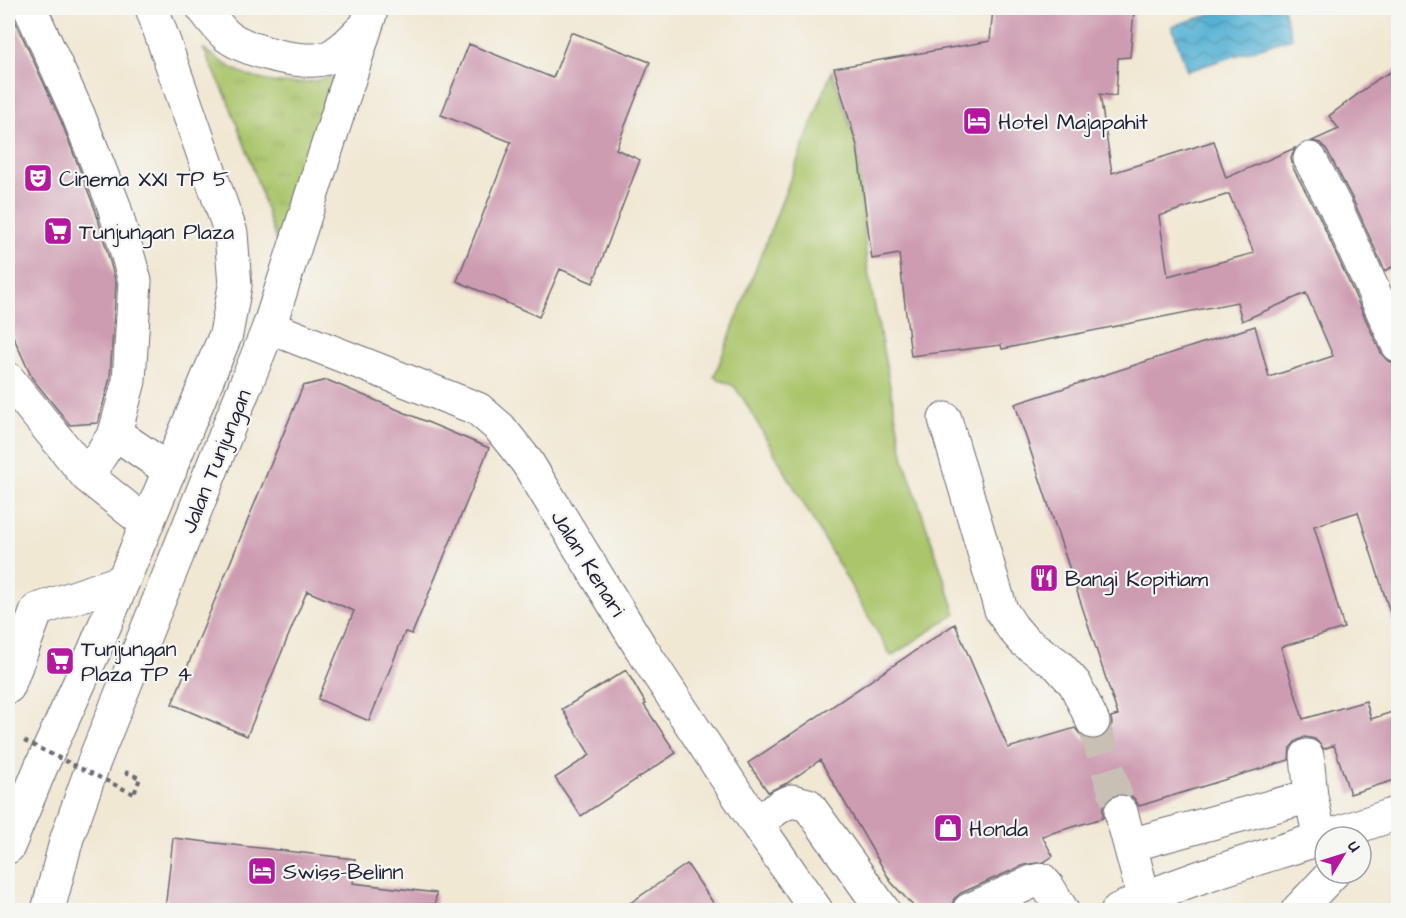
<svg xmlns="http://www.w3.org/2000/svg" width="1406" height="918" viewBox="0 0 1406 918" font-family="'Architects Daughter',sans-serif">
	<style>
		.grass { fill: #aac56b; stroke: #667453; stroke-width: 1.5 }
		.park { fill: url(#park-tufts); stroke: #667453; stroke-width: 1.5 }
		.water { fill: url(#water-waves); stroke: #3c6a88; stroke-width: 1.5 }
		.building { fill: #ce9cb1; fill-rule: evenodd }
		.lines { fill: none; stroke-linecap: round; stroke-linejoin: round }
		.minor-tunnel { stroke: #c8c0b5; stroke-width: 33; stroke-dasharray: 33 16; stroke-linecap: butt }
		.minor-casing { stroke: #6a6771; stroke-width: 35 }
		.major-casing { stroke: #6a6771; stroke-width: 35 }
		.path { stroke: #6a6771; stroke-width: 4; stroke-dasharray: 4.5 4.5; stroke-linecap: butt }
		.minor { stroke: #fff; stroke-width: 33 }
		.major { stroke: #fff; stroke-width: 33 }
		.path-bridge { stroke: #6a6771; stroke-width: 4; stroke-dasharray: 4.5 4.5; stroke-linecap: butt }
		.labels { text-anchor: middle; stroke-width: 4.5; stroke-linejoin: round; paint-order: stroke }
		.poi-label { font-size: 22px; fill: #22223b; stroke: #f6f6f2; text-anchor: start }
		.street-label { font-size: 22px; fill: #22223b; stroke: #f6f6f2 }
	</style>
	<defs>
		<pattern id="park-tufts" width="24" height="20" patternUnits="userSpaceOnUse" patternTransform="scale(1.5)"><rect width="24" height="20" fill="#aac56b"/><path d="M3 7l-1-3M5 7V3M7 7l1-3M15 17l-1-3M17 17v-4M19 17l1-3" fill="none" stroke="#92a95e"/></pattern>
		<pattern id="water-waves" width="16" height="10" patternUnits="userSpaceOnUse" patternTransform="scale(1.5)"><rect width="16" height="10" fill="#56b2d4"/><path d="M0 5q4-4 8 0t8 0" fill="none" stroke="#4790ad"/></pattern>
	</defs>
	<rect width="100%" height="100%" fill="#f6f6f2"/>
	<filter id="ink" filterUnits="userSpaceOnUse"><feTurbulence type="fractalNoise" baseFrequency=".0167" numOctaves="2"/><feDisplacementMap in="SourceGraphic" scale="12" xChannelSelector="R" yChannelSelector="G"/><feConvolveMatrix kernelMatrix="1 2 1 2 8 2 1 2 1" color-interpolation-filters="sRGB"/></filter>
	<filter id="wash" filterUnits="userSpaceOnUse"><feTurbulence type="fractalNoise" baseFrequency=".008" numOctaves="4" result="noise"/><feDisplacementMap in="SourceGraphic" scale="24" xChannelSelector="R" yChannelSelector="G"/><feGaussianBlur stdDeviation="1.35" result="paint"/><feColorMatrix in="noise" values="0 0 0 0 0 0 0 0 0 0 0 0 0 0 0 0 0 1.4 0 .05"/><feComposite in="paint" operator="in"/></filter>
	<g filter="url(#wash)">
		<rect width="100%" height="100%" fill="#f1e8d4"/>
		<path class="grass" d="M 832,71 L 857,146 L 867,266 L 904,460 L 956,614 L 891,656 L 744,400 L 734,386 L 714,377 Z"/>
		<path class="park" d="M 203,48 C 244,82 287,93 338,74 L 281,256 L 250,159 L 227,98 Z"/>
		<path class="water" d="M 1232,8 L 1283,8 L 1292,38 L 1187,71 L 1172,26 Z"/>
		<g id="blocks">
			<path class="building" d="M 8,8 L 11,8 L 13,16 L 61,121 L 96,212 L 116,283 L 110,378 L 98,423 L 70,425 L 32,378 L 8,325 Z
				M 993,8 L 1121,8 L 1121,11 L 1134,11 L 1130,57 L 1118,58 L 1116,96 L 1100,94 L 1112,173 L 1214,141 L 1226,178 L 1295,148 L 1291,158 L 1293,168 L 1319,216 L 1381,353 L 1387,360 L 1397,364 L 1398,367 L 1398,621 L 1393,622 L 1358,512 L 1314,526 L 1344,628 L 1281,647 L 1303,719 L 1366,701 L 1371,719 L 1398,710 L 1398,779 L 1350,794 L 1334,745 L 1324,749 L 1315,739 L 1305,737 L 1296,741 L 1290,748 L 1289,760 L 1139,806 L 1134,798 L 1126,794 L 1116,794 L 1108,798 L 1103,807 L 1103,818 L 1042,836 L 1053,856 L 1044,862 L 1024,865 L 961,893 L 954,899 L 951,910 L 934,910 L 916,909 L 891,882 L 820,760 L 787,783 L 768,792 L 748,763 L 955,624 L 1008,748 L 1075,728 L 1083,738 L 1092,741 L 1102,739 L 1109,732 L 1112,724 L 1111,717 L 1118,715 L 1015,404 L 1255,326 L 1269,377 L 1333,356 L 1306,293 L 1242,321 L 1237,302 L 1002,349 L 1001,345 L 911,356 L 899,254 L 872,259 L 857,146 L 834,68 L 990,41 ZM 1229,194 L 1254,253 L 1168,276 L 1159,216 Z
				M 571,32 L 650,62 L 616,149 L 640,160 L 593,283 L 560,269 L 539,317 L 457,281 L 511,142 L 441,115 L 469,44 L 553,78 Z
				M 1398,68 L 1398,264 L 1385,271 L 1353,200 L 1327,150 L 1320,143 L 1312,141 L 1339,129 L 1329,116 L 1378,79 Z
				M 327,380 L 489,448 L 412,634 L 405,632 L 369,721 L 318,699 L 354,611 L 307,591 L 247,736 L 172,704 L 303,386 Z
				M 626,670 L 646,704 L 644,705 L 676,753 L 581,816 L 555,778 L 590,755 L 562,709 Z
				M 173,838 L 355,859 L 353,883 L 436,893 L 435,910 L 165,910 Z
				M 687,864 L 718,910 L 620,910 Z"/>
		</g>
	</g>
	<g filter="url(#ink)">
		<use href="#blocks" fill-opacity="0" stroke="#6a6771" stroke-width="1.5"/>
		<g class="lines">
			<path class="minor-tunnel" d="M 1093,722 L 1121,812"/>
			<g class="minor-casing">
				<path id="minor" d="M 30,8 L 78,114 L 114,206 L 135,281 L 129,381 L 115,433 L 87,476
					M 1310,159 L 1336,208 L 1398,345
					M 269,327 L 478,409 L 500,428 L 527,462 L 641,648 L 756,823 L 816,910
					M 8,379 L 87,476 L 147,524
					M 945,419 L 1001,610 L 1012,627 L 1024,641 L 1058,665 L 1075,684 L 1093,722
					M 115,433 L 170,471
					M 8,687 L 37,610 L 123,581
					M 1307,756 L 1311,796
					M 1121,812 L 1144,898
					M 756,823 L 782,805 L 792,801 L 808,805 L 883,910
					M 1326,837 L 1398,813
					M 1130,845 L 1311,796 L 1320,839
					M 969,910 L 1032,882 L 1042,880 L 1048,887 L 1062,910
					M 1118,910 C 1184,879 1255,860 1325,837
					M 1298,910 L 1333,873"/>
			</g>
			<g class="major-casing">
				<path id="major" d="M 203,8 C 210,17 218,28 227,36 C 247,51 306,67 329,57 C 343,51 354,37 365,27
					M 8,847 L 41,767 L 94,651 L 226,334 L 235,286 L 231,233 L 152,8
					M 48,910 L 67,838 L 95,759 L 269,327 L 372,8"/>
			</g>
			<path class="path" d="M 125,772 L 140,778 L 134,794"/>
			<use href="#minor" class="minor"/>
			<use href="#major" class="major"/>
			<path class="path-bridge" d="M 24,741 L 134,794"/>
		</g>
	</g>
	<defs>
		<g id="hotel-square" transform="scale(1.5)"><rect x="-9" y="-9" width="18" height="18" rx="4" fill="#b5179e" stroke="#f6f6f2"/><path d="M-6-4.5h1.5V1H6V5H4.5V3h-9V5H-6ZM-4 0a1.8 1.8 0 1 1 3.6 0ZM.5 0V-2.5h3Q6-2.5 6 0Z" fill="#fff"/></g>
		<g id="theatre-square" transform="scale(1.5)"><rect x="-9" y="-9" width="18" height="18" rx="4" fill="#b5179e" stroke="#f6f6f2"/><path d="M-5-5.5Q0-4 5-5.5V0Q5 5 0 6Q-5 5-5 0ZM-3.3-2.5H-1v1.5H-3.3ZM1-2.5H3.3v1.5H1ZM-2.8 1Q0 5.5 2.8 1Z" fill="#fff"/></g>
		<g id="supermarket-square" transform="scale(1.5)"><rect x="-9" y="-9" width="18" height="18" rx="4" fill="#b5179e" stroke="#f6f6f2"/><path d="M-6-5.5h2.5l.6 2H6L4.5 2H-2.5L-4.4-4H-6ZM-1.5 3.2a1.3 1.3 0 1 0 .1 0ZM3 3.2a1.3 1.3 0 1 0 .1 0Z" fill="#fff"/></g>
		<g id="restaurant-square" transform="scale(1.5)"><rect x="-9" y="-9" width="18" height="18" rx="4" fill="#b5179e" stroke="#f6f6f2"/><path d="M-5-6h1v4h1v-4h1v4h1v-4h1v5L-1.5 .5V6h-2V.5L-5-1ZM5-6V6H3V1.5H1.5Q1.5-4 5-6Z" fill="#fff"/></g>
		<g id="shop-square" transform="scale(1.5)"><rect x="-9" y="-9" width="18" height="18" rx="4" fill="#b5179e" stroke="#f6f6f2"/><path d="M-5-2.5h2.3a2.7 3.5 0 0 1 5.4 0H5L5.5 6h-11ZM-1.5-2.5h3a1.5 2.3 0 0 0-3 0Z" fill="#fff"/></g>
	</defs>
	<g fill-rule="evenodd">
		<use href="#hotel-square" x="977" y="121"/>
		<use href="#theatre-square" x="38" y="178"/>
		<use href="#supermarket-square" x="58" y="231"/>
		<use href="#restaurant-square" x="1044" y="578"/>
		<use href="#supermarket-square" x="60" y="661"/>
		<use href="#shop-square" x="948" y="828"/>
		<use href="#hotel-square" x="262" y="871"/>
	</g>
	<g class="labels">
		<g class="poi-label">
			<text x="998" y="129">Hotel Majapahit</text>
			<text x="59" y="186">Cinema XXI TP 5</text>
			<text x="79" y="239">Tunjungan Plaza</text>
			<text x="1065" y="586">Bangi Kopitiam</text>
			<text x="81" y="656">Tunjungan<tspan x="81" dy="25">Plaza TP 4</tspan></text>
			<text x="969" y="836">Honda</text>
			<text x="283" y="879">Swiss-Belinn</text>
		</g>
		<g class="street-label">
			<text transform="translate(215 461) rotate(-68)" y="8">Jalan Tunjungan</text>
			<text transform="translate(589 563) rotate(58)" y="8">Jalan Kenari</text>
		</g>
	</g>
	<rect width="1406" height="918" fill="none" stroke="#f6f6f2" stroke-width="30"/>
	<g transform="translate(1343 855) rotate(52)"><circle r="28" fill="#f6f6f2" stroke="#a1a1a9" stroke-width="1.5"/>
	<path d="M0-4.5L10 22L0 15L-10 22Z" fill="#b5179e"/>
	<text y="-9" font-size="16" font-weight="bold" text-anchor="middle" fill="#22223b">U</text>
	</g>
</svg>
